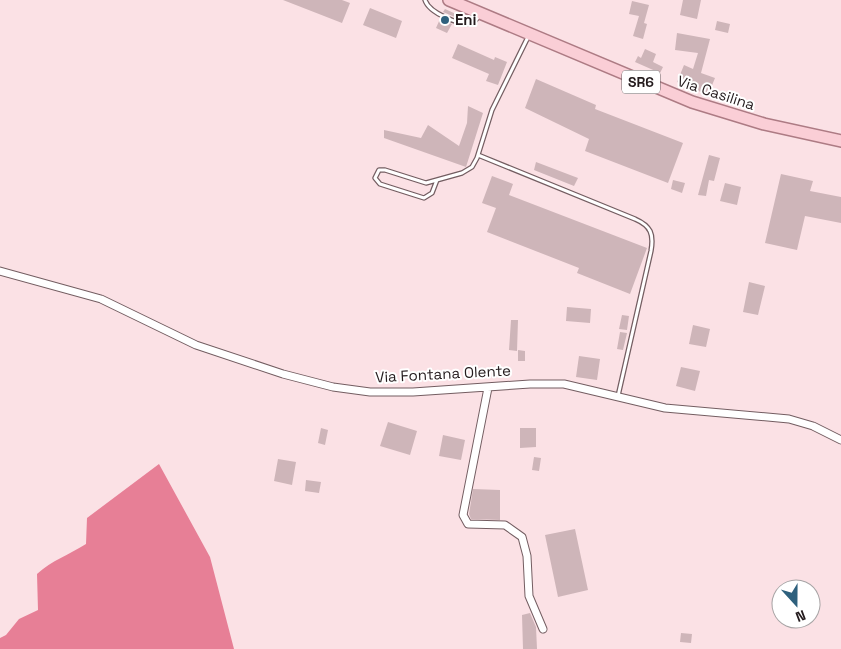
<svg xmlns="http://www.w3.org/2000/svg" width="841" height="649" viewBox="0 0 841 649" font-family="'Space Grotesk',sans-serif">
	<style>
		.forest { fill: #e77f96 }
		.building { fill: #ceb5b9 }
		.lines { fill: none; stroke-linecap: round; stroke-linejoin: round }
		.service-casing { stroke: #735d61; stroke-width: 5.5 }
		.minor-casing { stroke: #735d61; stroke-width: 9 }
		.primary-casing { stroke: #ad7b84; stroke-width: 14 }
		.service { stroke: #fff; stroke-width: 3 }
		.minor { stroke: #fff; stroke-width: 7 }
		.primary { stroke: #faced6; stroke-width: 11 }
		.poi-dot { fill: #2e607d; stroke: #fff; stroke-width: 2 }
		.labels { text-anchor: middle; stroke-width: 4; stroke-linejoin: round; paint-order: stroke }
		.shield { fill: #fff; stroke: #665f61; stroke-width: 1 }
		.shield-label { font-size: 14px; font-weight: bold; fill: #241b1d }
		.poi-label { font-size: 15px; font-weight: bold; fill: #241b1d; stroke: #fff; text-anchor: start }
		.street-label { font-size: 15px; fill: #241b1d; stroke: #fff }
	</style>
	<rect width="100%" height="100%" fill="#fbe1e5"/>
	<path class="forest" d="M 159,464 L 210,557 L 234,649 L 0,649 L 0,638 L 6,635 L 19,619 L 38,610 L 37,574 C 52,560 69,555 86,544 L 87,518 Z"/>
	<path class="building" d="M 283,0 L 342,0 L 350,3 L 342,23 Z
		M 683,0 L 701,0 L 697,19 L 680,15 Z
		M 632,1 L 649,5 L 644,23 L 647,24 L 643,39 L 633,36 L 639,16 L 629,14 Z
		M 370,8 L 402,21 L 396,38 L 363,25 Z
		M 445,9 L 456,14 L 455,17 L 443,12 Z
		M 440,19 L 452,24 L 447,33 L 436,28 Z
		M 717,21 L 730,24 L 728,33 L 715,30 Z
		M 677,33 L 710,39 L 701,73 L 715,78 L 708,95 L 677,82 L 684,65 L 693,69 L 698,53 L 675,50 Z
		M 458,44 L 494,60 L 495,57 L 507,62 L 498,85 L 486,81 L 489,74 L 452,58 Z
		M 645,49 L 656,54 L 653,62 L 663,67 L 660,73 L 635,62 L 638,56 L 641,58 Z
		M 536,79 L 596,105 L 595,109 L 683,143 L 668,183 L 585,151 L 589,139 L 525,108 Z
		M 468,106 L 483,113 L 466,167 L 384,138 L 384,130 L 421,138 L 428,125 L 459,146 L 467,123 Z
		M 709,155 L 720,158 L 714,181 L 709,180 L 706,196 L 698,195 Z
		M 536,162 L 578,178 L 574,186 L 534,170 Z
		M 781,174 L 813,181 L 810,191 L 841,197 L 841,223 L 805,216 L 797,250 L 765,243 Z
		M 492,176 L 513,184 L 509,195 L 647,248 L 630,294 L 577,273 L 579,268 L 487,232 L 496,208 L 482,203 Z
		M 673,180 L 685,183 L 682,193 L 671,189 Z
		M 725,183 L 741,187 L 737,205 L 720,201 Z
		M 749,282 L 765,286 L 758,315 L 743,312 Z
		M 567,307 L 591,309 L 590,323 L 566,321 Z
		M 622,315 L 629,316 L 627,330 L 619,329 Z
		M 511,320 L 518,320 L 517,351 L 509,350 Z
		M 693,325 L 710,329 L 706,347 L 689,344 Z
		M 620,332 L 627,333 L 623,350 L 617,349 Z
		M 518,350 L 525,351 L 525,361 L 518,361 Z
		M 579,356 L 600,359 L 597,380 L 576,377 Z
		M 681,367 L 700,371 L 695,391 L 676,386 Z
		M 388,422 L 417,431 L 410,455 L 380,446 Z
		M 321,428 L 328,430 L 325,445 L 318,443 Z
		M 520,428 L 536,428 L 536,447 L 520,448 Z
		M 443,435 L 465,440 L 461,460 L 439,456 Z
		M 534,457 L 541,458 L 539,471 L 532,470 Z
		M 278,459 L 296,462 L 292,485 L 274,481 Z
		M 306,480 L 321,482 L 319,493 L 305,491 Z
		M 473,489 L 500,490 L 500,520 L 471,519 L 469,514 Z
		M 575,529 L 588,590 L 558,597 L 545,535 Z
		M 530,613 L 536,627 L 537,649 L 523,649 L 522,615 Z
		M 681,633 L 692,634 L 691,643 L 680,642 Z"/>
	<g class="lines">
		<g class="service-casing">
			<path id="service" d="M 425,0 C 429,13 460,26 473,23 L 480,15
				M 478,155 L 635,219 C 651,226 654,234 651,251 L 618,396
				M 437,180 L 432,193 L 424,198 L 380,184 L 375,178 L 379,170 L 385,170 L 426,183 L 462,173 L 472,167 L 477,158 L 492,110 L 529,35"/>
		</g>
		<g class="minor-casing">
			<path id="minor" d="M 0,271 L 101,299 L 196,345 L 283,374 L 333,387 L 370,392 L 413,392 L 530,384 L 564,384 L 665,408 L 789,419 L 813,426 L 841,440
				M 488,388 L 463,515 L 468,524 L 505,525 L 522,537 L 527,556 L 529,596 L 543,629"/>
		</g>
		<g class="primary-casing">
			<path id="primary" d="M 449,0 L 692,102 L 764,124 L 841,141"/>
		</g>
		<use href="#service" class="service"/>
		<use href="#minor" class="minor"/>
		<use href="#primary" class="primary"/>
	</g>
	<circle class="poi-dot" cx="445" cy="20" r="5"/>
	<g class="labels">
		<rect class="shield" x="622" y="70.5" width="38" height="23" rx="4"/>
		<g class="shield-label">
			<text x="641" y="87">SR6</text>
		</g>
		<g class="poi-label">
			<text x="455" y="25">Eni</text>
		</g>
		<g class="street-label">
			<text transform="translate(716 93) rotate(18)" y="5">Via Casilina</text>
			<text transform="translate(443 374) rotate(-3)" y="5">Via Fontana Olente</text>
		</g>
	</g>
	<g transform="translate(796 604) rotate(159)"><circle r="24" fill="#ffffff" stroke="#a7a4a5"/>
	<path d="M0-4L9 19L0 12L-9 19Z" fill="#2e607d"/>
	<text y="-8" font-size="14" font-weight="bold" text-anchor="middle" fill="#241b1d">N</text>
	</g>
</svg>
